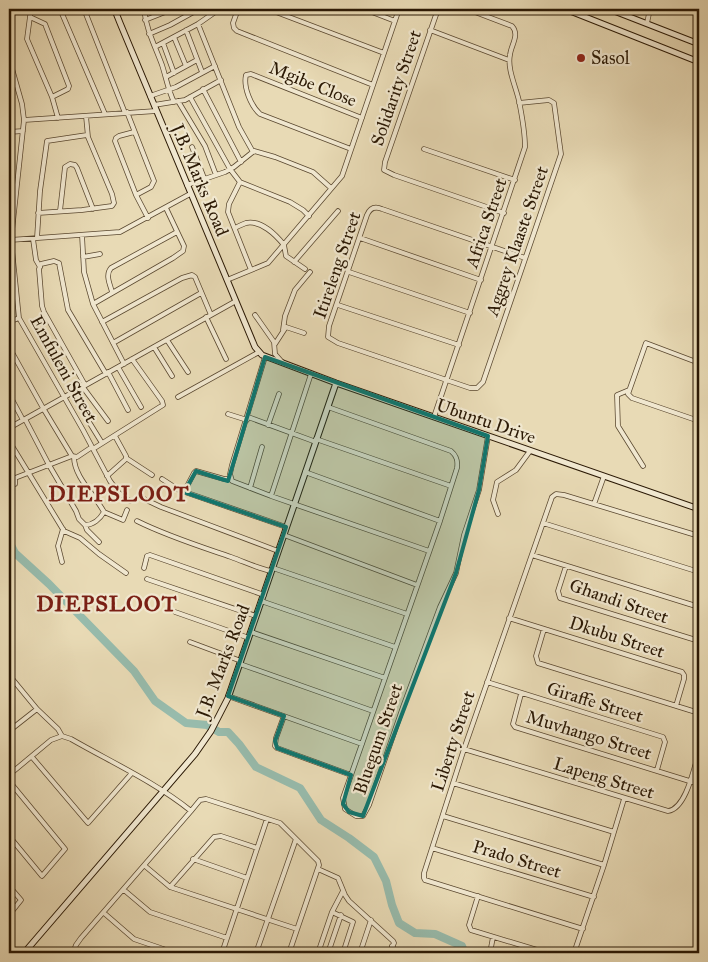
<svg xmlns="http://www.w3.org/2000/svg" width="708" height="962" viewBox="0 0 708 962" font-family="'IM FELL Great Primer',serif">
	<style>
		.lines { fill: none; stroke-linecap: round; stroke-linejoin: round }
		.river { stroke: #97bbac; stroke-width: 8 }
		.street-casing { stroke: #5a4830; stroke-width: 5.5 }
		.secondary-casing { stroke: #2a1804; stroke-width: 7 }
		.street { stroke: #f0e7cf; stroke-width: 4 }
		.secondary { stroke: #f0e7cf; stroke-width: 5 }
		.marked { fill: #0f766e; fill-opacity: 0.2; stroke: #0f766e; stroke-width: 4; stroke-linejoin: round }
		.poi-dot { fill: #8f2418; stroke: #f0e7cf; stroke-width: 2 }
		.labels { text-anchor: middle; stroke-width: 4.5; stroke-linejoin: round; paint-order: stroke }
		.poi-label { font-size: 18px; fill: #2a1804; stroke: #f0e7cf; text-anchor: start }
		.street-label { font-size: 18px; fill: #2a1804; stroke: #f0e7cf }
		.district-label { font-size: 22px; font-weight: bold; letter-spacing: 1px; fill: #7a1f14; stroke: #f0e7cf }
	</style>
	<rect width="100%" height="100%" fill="#e8dab5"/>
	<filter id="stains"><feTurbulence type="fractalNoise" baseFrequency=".004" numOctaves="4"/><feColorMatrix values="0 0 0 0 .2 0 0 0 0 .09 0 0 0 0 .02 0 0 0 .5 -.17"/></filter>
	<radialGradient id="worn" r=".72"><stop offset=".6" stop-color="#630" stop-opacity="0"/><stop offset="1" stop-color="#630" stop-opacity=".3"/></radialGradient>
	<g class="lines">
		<path class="river" d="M 9,541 L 15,553 L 49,584 L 134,671 L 155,701 L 186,723 L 207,725 L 219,732 L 228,732 L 239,744 L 256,767 L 300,788 L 321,820 L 349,838 L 374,857 L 386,881 L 392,905 L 399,923 L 415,933 L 435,934 L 462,946 L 464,951 L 460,953"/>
		<g class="street-casing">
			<path id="street" d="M 31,9 L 27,39 L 52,97 L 58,118
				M 60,9 L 105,114
				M 84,9 L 125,113
				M 144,9 C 146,29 155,46 162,65 C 166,77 168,90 174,102
				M 238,9 L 233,23 L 234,28 L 237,31 L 373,85
				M 268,9 L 384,53
				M 364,9 L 395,21
				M 438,9 L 385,162 L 384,170 L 394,175 L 504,213
				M 30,17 L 45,24 L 69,86 L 68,89 L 52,97
				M 145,20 L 173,9
				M 647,23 L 650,9
				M 198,24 L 239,127 L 253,152
				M 186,30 L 202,72
				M 430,30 L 509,60
				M 149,34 L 170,25 L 199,9
				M 174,37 L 186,66
				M 163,43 L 174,73
				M 155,47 L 198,24 L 218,10 L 216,9
				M 9,58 L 22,104 L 24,120 L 11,240 L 19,318 L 83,430 L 110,481 L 119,493 L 130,501
				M 166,77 L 197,60
				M 9,86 L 16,83
				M 203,89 L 241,162
				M 150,96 L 176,87 L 215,66
				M 190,97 L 230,169 L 240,182 L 290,202 L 303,210 L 309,216
				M 178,101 L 205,146 L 216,175
				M 519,103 L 549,100 L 554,103 L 561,154 L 483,382 L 477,388 L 470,388 L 338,343 L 328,337 L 329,326 L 367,215 C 370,208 375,206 382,209 L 525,258
				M 154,105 L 185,100 L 221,80
				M 127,112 L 154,181 L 151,187 L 136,195
				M 24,120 L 156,111
				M 9,132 L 23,131
				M 134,132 L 119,136 L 116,138 L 115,141 L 136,195 L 148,218
				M 192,147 L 204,178
				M 351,149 L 260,114 C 251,106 243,87 246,75 L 251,74 L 362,118
				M 424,149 L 515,180
				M 240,182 L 229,204 L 228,212 L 251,270
				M 187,185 L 225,172 L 234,167 L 254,151 L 275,157 L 313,172 L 331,188
				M 60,211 L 65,167 L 70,164 L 75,165 L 77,168 L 93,209
				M 38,213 L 82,210 L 112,206 L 114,203 L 112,194 L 88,137 L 86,116
				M 235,228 C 239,226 243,224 246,223 C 261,220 276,235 284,245
				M 82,235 L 84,272 L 93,304 L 124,364
				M 37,238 L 40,191 L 47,141 L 87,135
				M 360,238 L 481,280
				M 33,239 L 36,260 L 40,267
				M 10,240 L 120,232 L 190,194
				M 284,245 L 286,256 L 305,269
				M 83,257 L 100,254
				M 294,262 L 338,211
				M 349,272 L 470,313
				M 227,280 L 268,263 L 342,176 L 399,9
				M 112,292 C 110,284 105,275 111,268 L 177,232
				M 93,304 L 173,258 L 183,251 L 184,246 L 166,208
				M 338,305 L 459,345
				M 255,315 L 274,342 L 275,354 L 283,363
				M 206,317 L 226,359
				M 9,322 L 19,318
				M 102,322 L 182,278 L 192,275 L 195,277 L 211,315
				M 283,330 L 285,316 L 295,290 L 310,272
				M 167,340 L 188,372
				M 113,343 L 201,293
				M 275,344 L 286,327 L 304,333
				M 9,347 L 43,408 L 72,456 L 77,457 L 92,447
				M 154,347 L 172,376
				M 265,357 L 232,465 L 230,474 L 232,481 L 271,496 L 429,551
				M 699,363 L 646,343 L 628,394 L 632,398 L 699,421
				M 118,367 L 141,407
				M 108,372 L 128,410
				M 85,385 L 44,312 L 42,306 L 39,269 L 41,264 L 54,261 L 59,263 L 68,310 L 106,374
				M 82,386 L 108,421
				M 629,390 L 617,395 L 618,426 L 643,466
				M 9,394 L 23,420
				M 178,397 L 259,352
				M 328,407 L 451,451 C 457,456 458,461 457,468 L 440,521 L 343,798 L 345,809 L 356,816 L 363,816 L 369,805 L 403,707 L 440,607 L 456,573 L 464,535 L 479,490 L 488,436
				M 228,414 L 247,420
				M 248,417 L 316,442
				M 434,417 L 525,147 C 525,132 522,116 519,101 C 516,87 507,69 510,55 C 511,45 520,35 512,26 L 467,9
				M 25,419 L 49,465 L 76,511 L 79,519 L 85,525 C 93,525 100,519 104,512 C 95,495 74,477 74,457
				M 89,422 L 102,443
				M 268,425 L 279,394
				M 9,428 L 236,301
				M 316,439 L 451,486
				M 9,441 L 64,531 L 80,538 L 99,554 L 126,573
				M 93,449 L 163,405 L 162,401 L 132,359
				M 9,457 L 15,452
				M 126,458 L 152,475
				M 305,472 L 440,521
				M 107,476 L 126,459 L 126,456 L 115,436
				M 162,479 L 179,490 L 286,527
				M 15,484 L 15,478 L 72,456
				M 250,488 L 262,447
				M 184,492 L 194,473 L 196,471 L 224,479 L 230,479
				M 271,496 L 311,374
				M 142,498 L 161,507 L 278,551
				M 594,504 L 604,476
				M 696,508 L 699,498
				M 104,512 L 123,520 L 127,510
				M 498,514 L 493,500 L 497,482 L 516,470 L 530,451
				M 137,521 C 167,536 199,546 231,557 C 245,562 257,568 271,571
				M 543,523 L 699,572
				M 85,525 L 87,530 L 99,542
				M 284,535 L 417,585
				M 532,555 L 699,607
				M 62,562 L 58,546 L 63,529
				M 566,566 L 558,591 L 560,598 L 699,641
				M 144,568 L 147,556 L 150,555 L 264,595
				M 273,568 L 407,614
				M 147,579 L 256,616
				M 261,601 L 395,647
				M 175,612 L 249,638
				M 509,618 L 682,672 L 684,675 L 684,679 L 676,706
				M 544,629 L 536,656 L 538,663 L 699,713
				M 251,632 L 385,678
				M 190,642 L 241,661
				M 240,664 L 373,711
				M 9,675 L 37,709 L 58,729 L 62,736
				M 487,682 L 663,737 L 665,742 L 657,770
				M 521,694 L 513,724 L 515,727 L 699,784
				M 228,696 L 362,744
				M 284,716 L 276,738 L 275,746 L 277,748 L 351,775
				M 9,731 L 37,709
				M 464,749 L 668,811 C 686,809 694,768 699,752
				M 32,757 L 88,823 L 131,774
				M 9,775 L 51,740 L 62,736 L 71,739 C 111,762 155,782 191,811
				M 9,781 L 65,849 L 42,876 L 9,836
				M 453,783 L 614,832
				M 443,816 L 604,865
				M 432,848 L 594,897
				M 193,859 L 247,878
				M 145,866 L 170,887 L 297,929
				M 318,869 L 338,878 L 345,895 L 349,901 L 393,941 L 394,943 L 389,953
				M 9,886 L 21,900 L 9,915
				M 170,887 L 214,837 L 221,836 L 257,848
				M 124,890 L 150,912 L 227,938
				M 478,896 L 469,925 L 471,930 L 547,953
				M 332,912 L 353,922 L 343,953
				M 104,913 L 134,939 L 175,953
				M 583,929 L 425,880 L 424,878 L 424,873 L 464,749 L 552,497 L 556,494 L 564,495 L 699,536
				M 392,946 L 397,953
				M 73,953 L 76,945 L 81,938 L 191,811 L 200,800 L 206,799 L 280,823 L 318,861 L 319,865 L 289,953
				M 222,953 L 267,819
				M 256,953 L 296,839
				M 318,953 L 332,912 L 343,891
				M 328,953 L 341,915
				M 360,953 L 371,920
				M 490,953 L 493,937
				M 574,953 L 604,865 L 624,799"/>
		</g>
		<g class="secondary-casing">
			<path id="secondary" d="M 117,9 L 116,13 L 120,23 L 255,347 L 262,355 L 336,383 L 699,509
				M 565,9 L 699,62
				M 609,9 L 699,44
				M 24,953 L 195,754 L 211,731 L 228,698 L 336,383"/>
		</g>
		<use href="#street" class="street"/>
		<use href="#secondary" class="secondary"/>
	</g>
	<path class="marked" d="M 265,357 L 488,436 L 479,490 L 456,573 L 363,816 L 349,812 L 343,804 L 351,775 L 277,748 L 275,741 L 284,716 L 228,696 L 286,527 L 184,492 L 196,471 L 228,481 Z"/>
	<circle class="poi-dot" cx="581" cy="58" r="5"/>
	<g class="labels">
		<g class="poi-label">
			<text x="591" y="64">Sasol</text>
		</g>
		<g class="street-label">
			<text transform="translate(313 84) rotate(22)" y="6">Mgibe Close</text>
			<text transform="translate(396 88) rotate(-71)" y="6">Solidarity Street</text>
			<text transform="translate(200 180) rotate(67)" y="6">J.B. Marks Road</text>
			<text transform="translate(486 223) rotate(-71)" y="6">Africa Street</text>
			<text transform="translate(517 241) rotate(-71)" y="6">Aggrey Klaaste Street</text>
			<text transform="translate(337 265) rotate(-71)" y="6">Itireleng Street</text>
			<text transform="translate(64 369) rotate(61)" y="6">Emfuleni Street</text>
			<text transform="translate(486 421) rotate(19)" y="6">Ubuntu Drive</text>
			<text transform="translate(619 601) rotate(19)" y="6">Ghandi Street</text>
			<text transform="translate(617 637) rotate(18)" y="6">Dkubu Street</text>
			<text transform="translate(223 661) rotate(-69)" y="6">J.B. Marks Road</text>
			<text transform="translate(595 702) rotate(17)" y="6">Giraffe Street</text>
			<text transform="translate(589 735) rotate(17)" y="6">Muvhango Street</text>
			<text transform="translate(378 739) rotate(-71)" y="6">Bluegum Street</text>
			<text transform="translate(453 741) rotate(-72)" y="6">Liberty Street</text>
			<text transform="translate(604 778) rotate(17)" y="6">Lapeng Street</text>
			<text transform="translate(517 859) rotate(17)" y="6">Prado Street</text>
		</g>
		<g class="district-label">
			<text x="119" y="501">DIEPSLOOT</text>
			<text x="107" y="611">DIEPSLOOT</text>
		</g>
	</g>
	<rect width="708" height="962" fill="none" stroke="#e8dab5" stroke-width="30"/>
	<rect x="10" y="10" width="688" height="942" fill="none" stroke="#2a1804" stroke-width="2.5"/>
	<rect x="15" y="15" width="678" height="932" fill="none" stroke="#2a1804"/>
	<rect width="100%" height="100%" filter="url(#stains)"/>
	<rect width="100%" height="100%" fill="url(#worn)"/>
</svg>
